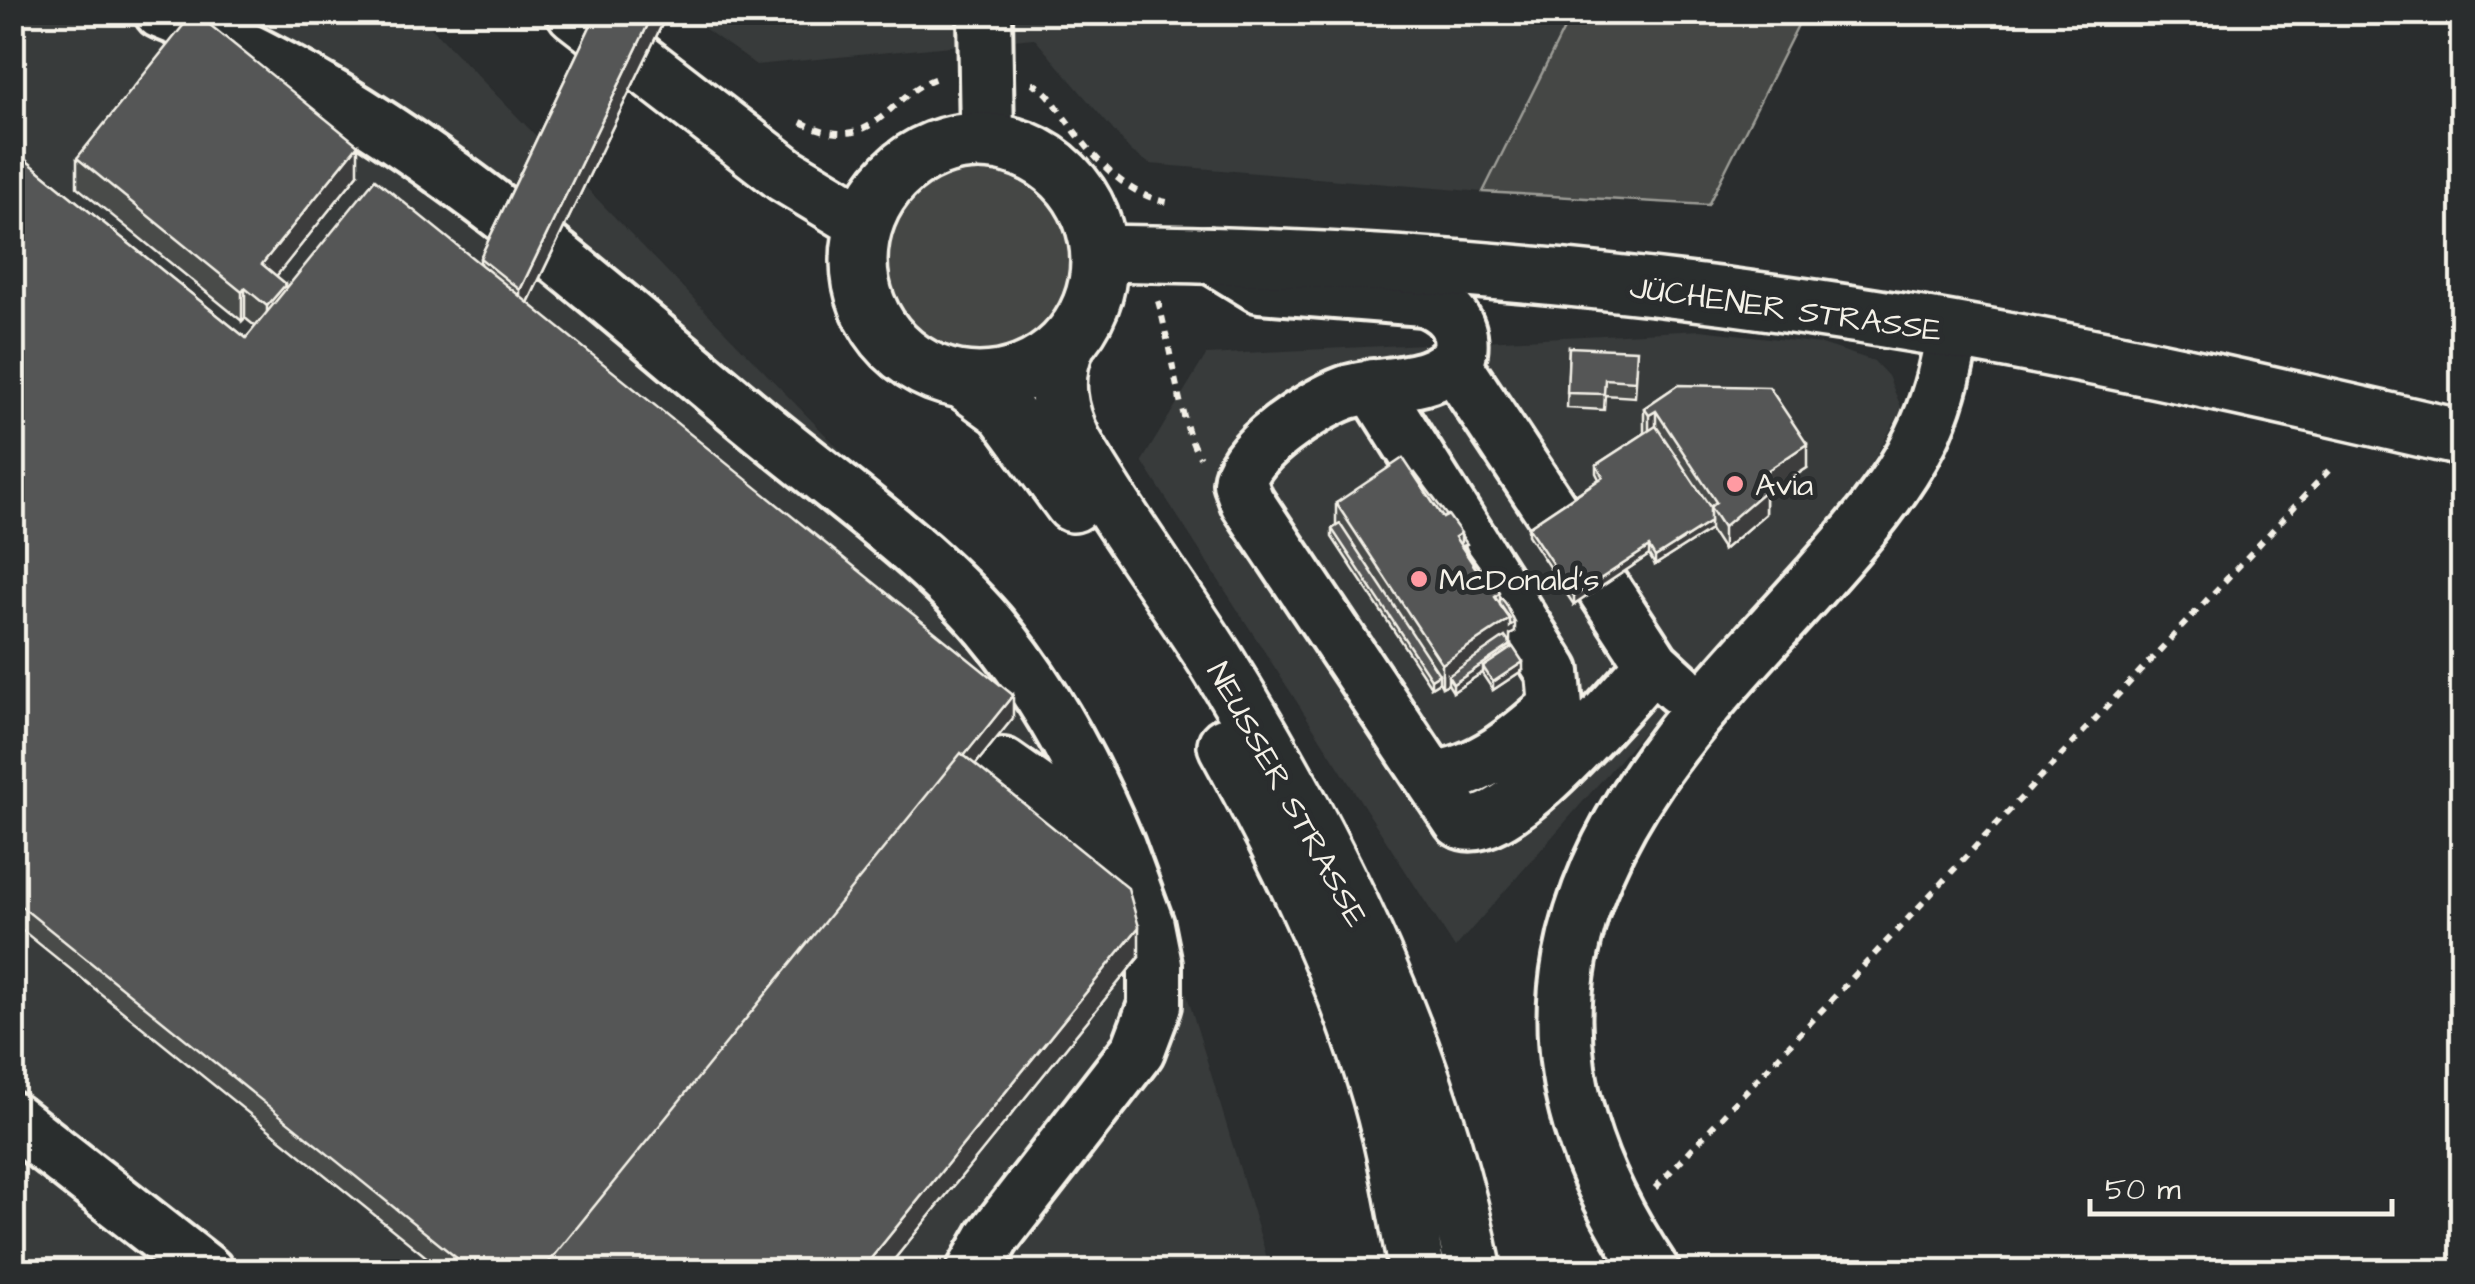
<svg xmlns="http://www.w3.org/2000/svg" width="2475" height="1284" viewBox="0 0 2475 1284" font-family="'Architects Daughter',sans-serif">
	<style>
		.built { fill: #373a3a }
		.green { fill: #444645; stroke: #9c9c96; stroke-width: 2.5 }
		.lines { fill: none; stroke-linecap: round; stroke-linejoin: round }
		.minor-casing { stroke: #f4f1e8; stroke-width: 60 }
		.major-casing { stroke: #f4f1e8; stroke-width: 62 }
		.path { stroke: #f4f1e8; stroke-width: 6; stroke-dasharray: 8 8; stroke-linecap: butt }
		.minor { stroke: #2a2d2e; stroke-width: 52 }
		.major { stroke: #2a2d2e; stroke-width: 55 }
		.wall { fill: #494b4a; stroke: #f4f1e8; stroke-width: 2.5 }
		.shaded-wall { fill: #3c3d3c; stroke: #f4f1e8; stroke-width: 2.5 }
		.building { fill: #555756; stroke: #f4f1e8; stroke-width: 2.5 }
		.poi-dot { fill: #ff9aa2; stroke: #2a2d2e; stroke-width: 4 }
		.labels { text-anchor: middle; stroke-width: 10; stroke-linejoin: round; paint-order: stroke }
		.street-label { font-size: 32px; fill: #f4f1e8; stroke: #2a2d2e }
		.poi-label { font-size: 32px; fill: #f4f1e8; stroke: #2a2d2e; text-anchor: start }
	</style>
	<rect width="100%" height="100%" fill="#2a2d2e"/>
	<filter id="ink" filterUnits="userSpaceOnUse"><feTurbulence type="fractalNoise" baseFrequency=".01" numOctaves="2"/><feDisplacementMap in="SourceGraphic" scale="20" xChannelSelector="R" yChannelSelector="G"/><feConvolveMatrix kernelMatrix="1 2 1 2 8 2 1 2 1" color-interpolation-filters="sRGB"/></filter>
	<g filter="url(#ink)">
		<path class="built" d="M 12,13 L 417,13 L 999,614 L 1163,916 L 1271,1271 L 13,1271 Z
			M 683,13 L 1572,13 L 1483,192 L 1150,164 L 1131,151 L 1034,38 L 756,65 Z
			M 1701,330 L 1822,344 L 1874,361 L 1888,376 L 1902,409 L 1859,486 L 1455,948 L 1142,461 L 1206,355 Z"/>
		<path class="green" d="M 1572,13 L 1804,13 L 1708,205 L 1483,192 Z
			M878 257a99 99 0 1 1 198 0a99 99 0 1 1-198 0Z"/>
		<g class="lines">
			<g class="minor-casing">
				<path id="minor" d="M 161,12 C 386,98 572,270 755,422 C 833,487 922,548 989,625 C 1044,690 1085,767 1118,846
					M 985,12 L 987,140
					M 1208,254 L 1260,286 L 1423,299 C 1448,307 1464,325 1460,352 C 1438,390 1382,380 1345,393 C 1315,404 1242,450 1240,483 L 1247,502 L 1460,821 C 1501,846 1624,694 1653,664
					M 1453,362 L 1555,516
					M 1373,386 L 1553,672 L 1556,707 C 1520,739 1481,773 1432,778
					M 1602,586 L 1653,664 L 1679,688
					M 12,1119 L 207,1272
					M 973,1272 L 993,1237 L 1138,1050 L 1155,1005 L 1155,965 L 1147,925 L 1118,846 L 1003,765
					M 1653,1272 C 1590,1178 1549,1073 1570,959 C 1599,802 1716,693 1818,578 C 1855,536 1896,490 1921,439 C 1938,405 1947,368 1953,331"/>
			</g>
			<g class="major-casing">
				<path id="major" d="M 575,12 L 786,175 L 864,222
					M859 261a120 120 0 1 1 240 0a120 120 0 1 1-240 0Z
					M 1099,253 C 1385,256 1670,281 1951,330 C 2122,360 2293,399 2462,438
					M 1067,344 C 1052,378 1058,411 1074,443 C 1117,518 1169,587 1215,659 C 1333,849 1431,1051 1474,1272
					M 964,381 L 1004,410 L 1073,504
					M 1226,745 C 1284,851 1340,963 1375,1078 C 1395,1141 1405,1207 1417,1272"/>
			</g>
			<path class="path" d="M 1032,83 C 1048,90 1055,104 1064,117 C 1093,156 1123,197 1174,203
				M 801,122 C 878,159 885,93 940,77
				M 1158,301 C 1169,337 1182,435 1200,457
				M 1655,1188 L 2329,470"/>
			<use href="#minor" class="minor"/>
			<use href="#major" class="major"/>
		</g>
		<path class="wall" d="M 597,12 L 668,12 L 528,303 L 1013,718 L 975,765 L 1139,957 L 884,1272 L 445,1272 L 12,922 L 12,149 L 246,338 L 256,327 L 245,318 L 242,321 L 77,187 L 77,158 L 358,174 L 276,276 L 286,290 L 480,263 L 480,258 Z
			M 1569,347 L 1637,366 L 1635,397 L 1605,395 L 1604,410 L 1567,408 Z
			M 1678,385 L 1807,468 L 1765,495 L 1765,514 L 1723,550 L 1710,530 L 1655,565 L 1649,555 L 1574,605 L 1528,535 L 1528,527 L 1599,479 L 1596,473 L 1596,465 L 1645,433 L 1644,431 L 1644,408 Z
			M 1414,474 L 1461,535 L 1467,550 L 1500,596 L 1515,632 L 1510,635 L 1509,642 L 1511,649 L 1523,670 L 1493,690 L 1483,675 L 1483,672 L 1453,692 L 1448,684 L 1442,687 L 1439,682 L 1431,687 L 1332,537 L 1332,529 L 1336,526 L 1336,503 Z"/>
		<path class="shaded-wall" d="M 654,12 L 668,12 L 520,319 L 520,290 Z
			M 358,145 L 358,174 L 262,294 L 262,264 Z
			M 286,284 L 286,313 L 267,336 L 267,306 Z
			M 245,288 L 245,318 L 242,321 L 242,292 Z
			M 1656,411 L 1656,434 L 1649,438 L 1649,415 Z
			M 1807,444 L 1807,468 L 1765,495 L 1765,514 L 1723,550 L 1723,527 L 1756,478 Z
			M 1710,522 L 1710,530 L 1655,565 L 1655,557 Z
			M 1649,547 L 1649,555 L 1574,605 L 1574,596 Z
			M 1510,619 L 1515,623 L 1515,632 L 1510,635 L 1510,642 L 1451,681 L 1448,676 L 1448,684 L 1442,687 L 1442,664 Z
			M 1511,645 L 1511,653 L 1483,667 L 1483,672 L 1453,692 L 1453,684 Z
			M 1523,662 L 1523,670 L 1493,690 L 1493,682 Z
			M 1439,674 L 1439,682 L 1431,687 L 1431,679 Z
			M 1013,695 L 1013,718 L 565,1272 L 546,1272 Z
			M 1139,927 L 1139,957 L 884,1272 L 860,1272 Z"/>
		<path class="building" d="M 194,12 L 358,145 L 262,264 L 286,284 L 267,306 L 245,288 L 242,292 L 77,158 Z
			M 597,12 L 654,12 L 520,290 L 480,258 Z
			M 12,149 L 246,338 L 375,179 L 1013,695 L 964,756 L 961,753 L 541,1272 L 474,1272 L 12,899 Z
			M 1569,347 L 1637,350 L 1635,381 L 1605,379 L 1604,394 L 1567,393 Z
			M 1678,385 L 1769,387 L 1807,444 L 1756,478 L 1765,491 L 1723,527 L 1710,507 L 1716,502 L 1656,411 L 1649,415 L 1644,408 Z
			M 1656,426 L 1710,507 L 1710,522 L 1655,557 L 1649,547 L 1574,596 L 1528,527 L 1603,477 L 1596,465 Z
			M 1403,458 L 1443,518 L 1448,515 L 1461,533 L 1455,537 L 1483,579 L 1489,575 L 1500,593 L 1495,597 L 1510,619 L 1442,664 L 1336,503 Z
			M 1415,473 L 1447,516 L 1443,518 L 1414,474 Z
			M 1340,524 L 1439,674 L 1431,679 L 1332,529 Z
			M 1461,535 L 1467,544 L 1463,546 L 1486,577 L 1483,579 L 1461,545 Z
			M 1500,596 L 1506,604 L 1515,623 L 1510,627 L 1510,619 L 1500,605 Z
			M 1505,637 L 1511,645 L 1453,684 L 1448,676 Z
			M 1513,647 L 1523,662 L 1493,682 L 1483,667 Z
			M 961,753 L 1128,888 L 1139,927 L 860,1272 L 541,1272 Z"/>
	</g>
	<g class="poi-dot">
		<circle cx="1735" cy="484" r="10"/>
		<circle cx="1419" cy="579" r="10"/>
	</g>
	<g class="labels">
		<g class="street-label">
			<text transform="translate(1786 308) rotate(8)" y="11">JÜCHENER STRASSE</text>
			<text transform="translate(1288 794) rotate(61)" y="11">NEUSSER STRASSE</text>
		</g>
		<g class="poi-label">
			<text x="1755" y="495">Avia</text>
			<text x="1439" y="590">McDonald's</text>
		</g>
	</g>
	<rect width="2475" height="1284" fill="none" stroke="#2a2d2e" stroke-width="50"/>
	<rect x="25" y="25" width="2425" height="1234" fill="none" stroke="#f4f1e8" stroke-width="4" filter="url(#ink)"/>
	<path d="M2090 1199v15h302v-15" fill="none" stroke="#f4f1e8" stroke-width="5"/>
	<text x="2105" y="1199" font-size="30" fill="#f4f1e8" stroke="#2a2d2e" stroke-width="8" paint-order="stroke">50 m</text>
</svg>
